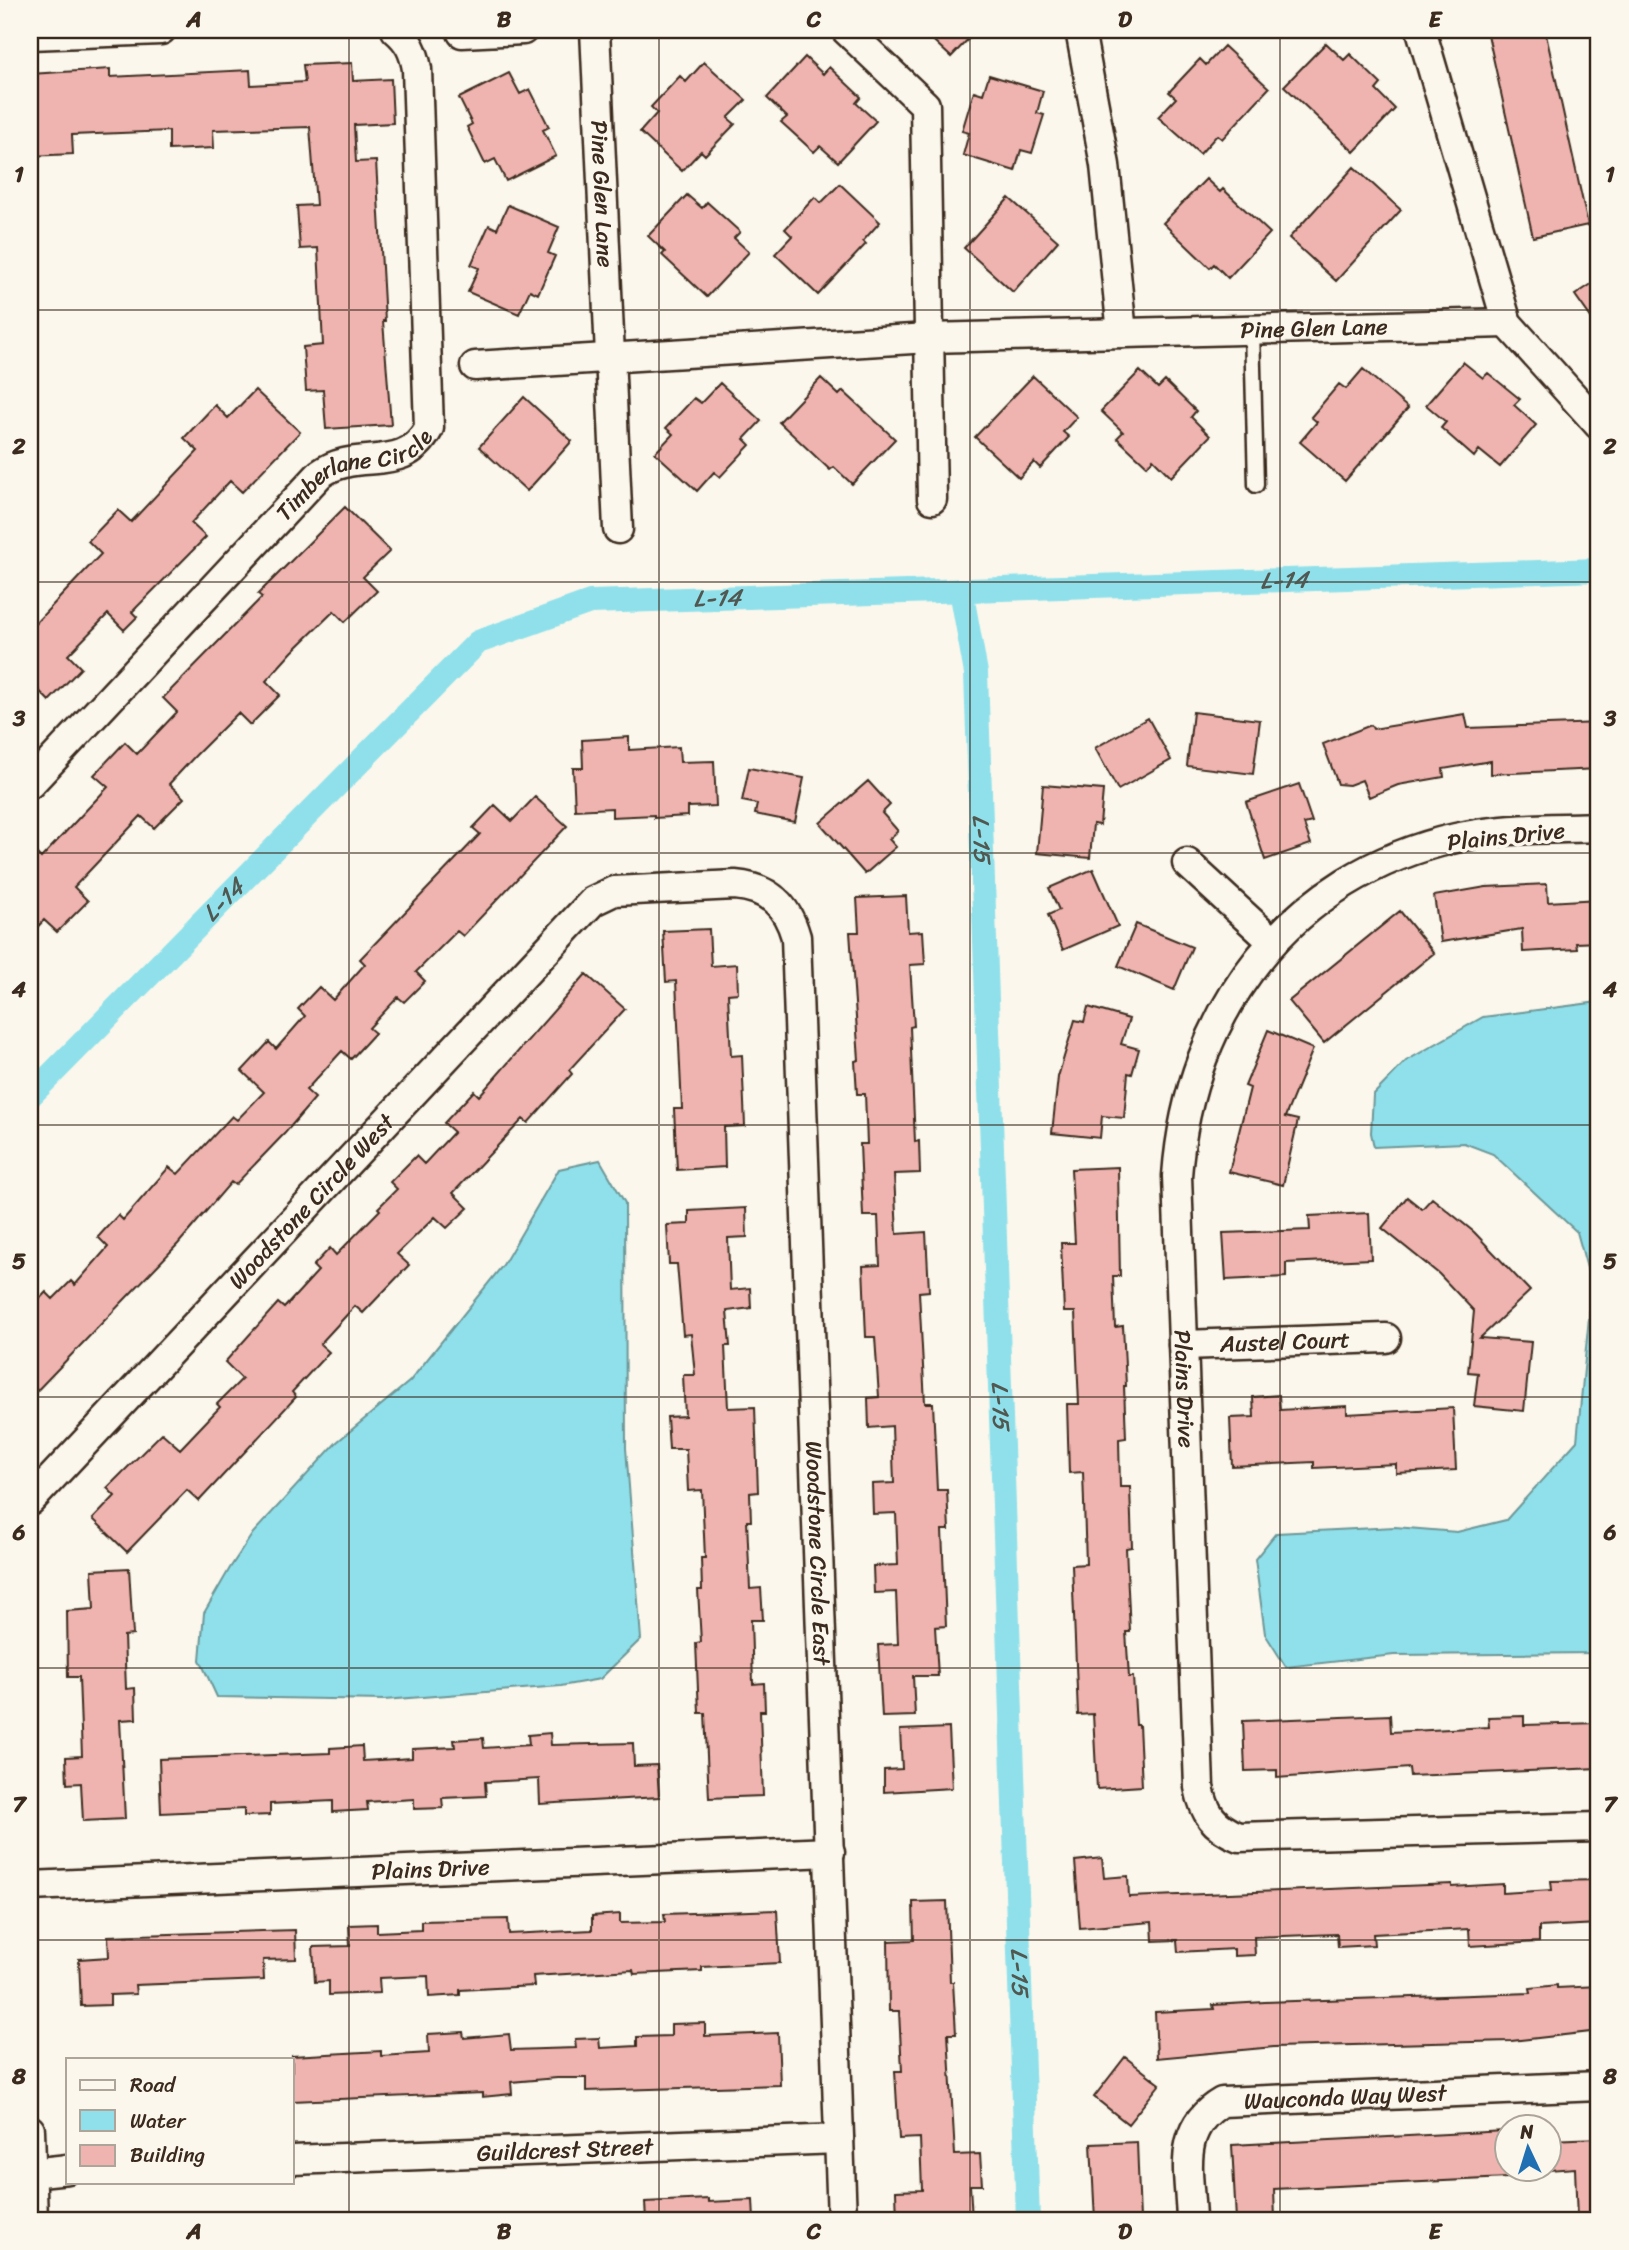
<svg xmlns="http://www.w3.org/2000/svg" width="1629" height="2250" viewBox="0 0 1629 2250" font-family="Sriracha,sans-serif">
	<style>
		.water { fill: #8fe0ea; stroke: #6d9798; stroke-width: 2 }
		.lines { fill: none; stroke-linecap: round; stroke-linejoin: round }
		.canal { stroke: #8fe0ea; stroke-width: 24 }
		.building { fill: #f0b4b0; stroke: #3b2a1e; stroke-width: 2 }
		.service-casing { stroke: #3b2a1e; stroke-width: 19 }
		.minor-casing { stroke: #3b2a1e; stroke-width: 33 }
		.service { stroke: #fbf7ec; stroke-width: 14 }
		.minor { stroke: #fbf7ec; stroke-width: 28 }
		.grid { fill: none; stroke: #3b2a1e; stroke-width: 2; stroke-opacity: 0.55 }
		.labels { text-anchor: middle; stroke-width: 7; stroke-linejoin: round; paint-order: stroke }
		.street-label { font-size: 23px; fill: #3b2a1e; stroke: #fbf7ec }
		.water-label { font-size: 24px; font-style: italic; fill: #505851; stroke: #fbf7ec }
		.neatline { fill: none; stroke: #3b2a1e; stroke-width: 2.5 }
		.grid-label { font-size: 23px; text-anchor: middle; font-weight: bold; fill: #3b2a1e }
	</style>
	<rect width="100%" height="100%" fill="#fbf7ec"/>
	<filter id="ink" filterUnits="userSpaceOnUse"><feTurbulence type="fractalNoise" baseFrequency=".0143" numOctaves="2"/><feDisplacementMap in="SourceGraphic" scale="14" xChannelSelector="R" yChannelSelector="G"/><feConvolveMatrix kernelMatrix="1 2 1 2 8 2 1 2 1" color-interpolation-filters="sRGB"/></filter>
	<g filter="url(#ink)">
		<path class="water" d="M 1599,1002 L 1599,1653 L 1394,1655 L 1286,1667 L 1265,1634 L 1255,1559 L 1276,1533 L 1395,1527 L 1457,1532 L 1506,1520 L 1577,1441 L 1592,1286 L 1577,1232 L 1493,1154 L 1464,1143 L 1374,1147 L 1371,1133 L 1373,1095 L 1406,1061 L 1483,1017 Z
			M 600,1160 L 625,1203 L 626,1448 L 641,1639 L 600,1679 L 561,1686 L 384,1700 L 217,1697 L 200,1660 L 204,1613 L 230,1568 L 253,1533 L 337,1442 L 410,1381 L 503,1265 L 559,1169 Z"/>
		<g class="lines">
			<g class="canal">
				<path id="s1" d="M 961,590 L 976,673 L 1028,2220"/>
				<path id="s2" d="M 30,1096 L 478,642 L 590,602 L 1599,570"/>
			</g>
		</g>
		<path class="building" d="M 922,30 L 977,30 L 951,57 Z
			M 1487,30 L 1545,30 L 1588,225 L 1533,237 Z
			M 1326,43 L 1344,60 L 1350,54 L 1381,84 L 1376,90 L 1395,109 L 1354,152 L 1284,86 Z
			M 1224,46 L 1269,88 L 1222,139 L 1217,135 L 1200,154 L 1158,117 L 1176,98 L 1169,92 L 1200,59 L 1206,65 Z
			M 805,57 L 823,74 L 829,67 L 861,97 L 856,103 L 876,121 L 838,162 L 820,146 L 814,152 L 781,122 L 787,117 L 767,98 Z
			M 704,62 L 746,100 L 728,118 L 735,124 L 705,155 L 701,151 L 682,171 L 640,132 L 657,113 L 651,107 L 680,76 L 686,82 Z
			M 352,63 L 353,81 L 391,79 L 393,123 L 354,125 L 356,162 L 376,161 L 385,321 L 383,321 L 391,425 L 326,429 L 323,390 L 306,391 L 303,347 L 323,345 L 318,248 L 300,249 L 297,206 L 316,205 L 310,127 L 213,130 L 214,148 L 169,150 L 169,131 L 72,135 L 73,154 L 30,156 L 30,74 L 110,69 L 110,77 L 250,70 L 251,85 L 305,82 L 303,65 Z
			M 509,73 L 520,94 L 530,89 L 549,127 L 543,130 L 556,156 L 506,181 L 495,159 L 485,164 L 467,127 L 472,124 L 459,98 Z
			M 989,75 L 1043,91 L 1037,113 L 1044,115 L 1032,153 L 1021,150 L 1015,171 L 963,155 L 969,133 L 962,131 L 974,91 L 983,94 Z
			M 1354,167 L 1401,210 L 1336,281 L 1289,238 Z
			M 1206,179 L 1220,192 L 1223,189 L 1270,233 L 1228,278 L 1214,264 L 1210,268 L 1163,223 Z
			M 840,184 L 880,222 L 863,241 L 866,244 L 818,295 L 775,254 L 792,236 L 785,229 L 815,197 L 821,203 Z
			M 687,195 L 702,208 L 707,202 L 740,232 L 734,238 L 749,252 L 707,297 L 662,255 L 665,252 L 648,236 Z
			M 1009,198 L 1058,241 L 1013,292 L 964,248 Z
			M 508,205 L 559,227 L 548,253 L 555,256 L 538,294 L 530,290 L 519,314 L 468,292 L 479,268 L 471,265 L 489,225 L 497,229 Z
			M 1599,279 L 1599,329 L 1575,295 Z
			M 1463,362 L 1483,378 L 1488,373 L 1520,399 L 1514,405 L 1536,425 L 1500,467 L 1479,450 L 1474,457 L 1441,428 L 1446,422 L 1426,405 Z
			M 1363,369 L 1408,408 L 1345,481 L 1300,442 L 1317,422 L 1311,417 L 1339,384 L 1346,389 Z
			M 1140,371 L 1158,388 L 1165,381 L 1196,411 L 1191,417 L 1210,436 L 1171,477 L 1153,459 L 1147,466 L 1117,438 L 1123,432 L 1101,411 Z
			M 1033,376 L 1077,417 L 1063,432 L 1069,437 L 1040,468 L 1034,462 L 1019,478 L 975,437 Z
			M 821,378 L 839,395 L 843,391 L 895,439 L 852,484 L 834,467 L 830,470 L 779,422 Z
			M 720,383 L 761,421 L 744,439 L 750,445 L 720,477 L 714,472 L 697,491 L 655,453 L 673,434 L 666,428 L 694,398 L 701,403 Z
			M 255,390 L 300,432 L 242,492 L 230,481 L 191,523 L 206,537 L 132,612 L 137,617 L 124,630 L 108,614 L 68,655 L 81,668 L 49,701 L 30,681 L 30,629 L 101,554 L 88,541 L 118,510 L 131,522 L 198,451 L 184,438 L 215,405 L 228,418 Z
			M 524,397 L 572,441 L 527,491 L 479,447 Z
			M 345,507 L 390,551 L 363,577 L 377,591 L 345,622 L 334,611 L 292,652 L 266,681 L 280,695 L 250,725 L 238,713 L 196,755 L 169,784 L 184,798 L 154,828 L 141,816 L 74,887 L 88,901 L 57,932 L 44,920 L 30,935 L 30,847 L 41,858 L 108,787 L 94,775 L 125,742 L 137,754 L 177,712 L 163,698 L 262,597 L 258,594 Z
			M 1193,712 L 1260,720 L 1253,774 L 1187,766 Z
			M 1465,714 L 1468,728 L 1599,723 L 1599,769 L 1491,774 L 1491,761 L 1443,769 L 1444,777 L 1398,785 L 1369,797 L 1362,780 L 1349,785 L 1338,784 L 1323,744 L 1371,725 L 1373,729 Z
			M 1148,718 L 1171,760 L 1118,790 L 1095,748 Z
			M 629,737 L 629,750 L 679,747 L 680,762 L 714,761 L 716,806 L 688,807 L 688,816 L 654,818 L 654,815 L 612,817 L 612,808 L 575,810 L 573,768 L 583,768 L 582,740 Z
			M 749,768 L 804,778 L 795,822 L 755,814 L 757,804 L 742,801 Z
			M 868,781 L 890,805 L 882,813 L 898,831 L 889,839 L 896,847 L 865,874 L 820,823 Z
			M 1299,784 L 1312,822 L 1304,824 L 1311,844 L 1265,860 L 1246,802 Z
			M 1043,785 L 1103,790 L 1100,825 L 1093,824 L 1090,858 L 1037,853 Z
			M 535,797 L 567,826 L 463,936 L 457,931 L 416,972 L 425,981 L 404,1002 L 398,997 L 369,1028 L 375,1033 L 351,1059 L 342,1051 L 306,1090 L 315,1098 L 285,1133 L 235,1185 L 231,1182 L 178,1244 L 30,1398 L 30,1309 L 46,1292 L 53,1299 L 71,1281 L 75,1285 L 108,1247 L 98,1237 L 118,1215 L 123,1220 L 169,1167 L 178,1174 L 232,1116 L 237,1120 L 264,1092 L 242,1071 L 269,1042 L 276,1049 L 305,1016 L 298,1009 L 319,987 L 333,1000 L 365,964 L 360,959 L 480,834 L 473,828 L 495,805 L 512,821 Z
			M 1093,869 L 1118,926 L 1063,950 L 1048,915 L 1059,910 L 1049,888 Z
			M 1547,884 L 1548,902 L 1599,899 L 1599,942 L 1576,943 L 1577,949 L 1523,952 L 1522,929 L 1441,942 L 1434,896 L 1486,887 Z
			M 906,896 L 908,932 L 923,931 L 925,964 L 910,965 L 914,1026 L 910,1027 L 915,1142 L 919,1141 L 920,1173 L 894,1174 L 897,1234 L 926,1232 L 929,1291 L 919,1292 L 925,1403 L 933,1403 L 937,1490 L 947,1490 L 949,1530 L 942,1530 L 946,1626 L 935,1627 L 938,1676 L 913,1676 L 915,1716 L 882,1717 L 878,1645 L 898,1644 L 896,1592 L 874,1593 L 873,1566 L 898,1565 L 896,1513 L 873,1514 L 872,1484 L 894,1483 L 892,1426 L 869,1428 L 868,1398 L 879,1397 L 875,1337 L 866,1337 L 863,1266 L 880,1265 L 878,1216 L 863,1216 L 860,1144 L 867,1144 L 865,1094 L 857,1094 L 855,1061 L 859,1060 L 850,932 L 859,932 L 857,898 Z
			M 1400,911 L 1434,953 L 1324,1043 L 1289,1001 Z
			M 1136,924 L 1192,947 L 1174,990 L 1118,966 Z
			M 709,929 L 711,966 L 737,964 L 738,993 L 728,994 L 731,1056 L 742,1055 L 745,1126 L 724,1127 L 725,1167 L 677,1170 L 674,1109 L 682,1109 L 676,981 L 666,982 L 663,931 Z
			M 586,974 L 625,1009 L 569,1070 L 572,1074 L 528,1123 L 523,1119 L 453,1193 L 468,1208 L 447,1228 L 435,1217 L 397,1254 L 409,1265 L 363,1313 L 355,1306 L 320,1344 L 329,1352 L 292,1392 L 296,1397 L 199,1501 L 187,1490 L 127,1552 L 93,1519 L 115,1496 L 107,1488 L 162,1433 L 180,1449 L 220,1407 L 217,1404 L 242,1379 L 225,1362 L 278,1303 L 284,1308 L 318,1271 L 313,1266 L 330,1248 L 336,1255 L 380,1210 L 378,1208 L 397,1189 L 390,1182 L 416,1156 L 424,1164 L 454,1132 L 444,1123 L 474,1091 L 479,1096 Z
			M 1088,1007 L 1129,1019 L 1121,1044 L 1139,1049 L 1132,1074 L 1128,1073 L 1124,1118 L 1102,1116 L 1100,1138 L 1052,1133 L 1058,1077 L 1075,1020 L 1084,1022 Z
			M 1268,1030 L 1313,1049 L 1285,1117 L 1298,1120 L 1283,1185 L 1229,1172 L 1250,1088 L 1245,1086 Z
			M 1118,1167 L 1120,1276 L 1113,1276 L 1115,1327 L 1123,1326 L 1126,1386 L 1124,1386 L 1126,1438 L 1119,1439 L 1120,1487 L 1130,1487 L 1132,1547 L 1126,1548 L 1130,1632 L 1126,1632 L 1129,1677 L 1133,1677 L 1136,1725 L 1139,1725 L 1142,1786 L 1097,1789 L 1093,1714 L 1078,1715 L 1072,1565 L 1086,1564 L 1083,1472 L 1069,1473 L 1067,1404 L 1079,1404 L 1075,1312 L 1064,1312 L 1061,1243 L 1075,1243 L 1071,1169 Z
			M 1407,1197 L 1422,1209 L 1432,1198 L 1474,1232 L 1530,1291 L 1480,1338 L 1531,1342 L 1524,1411 L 1474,1406 L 1478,1373 L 1468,1372 L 1474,1311 L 1439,1274 L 1382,1228 Z
			M 746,1208 L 747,1237 L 728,1238 L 730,1290 L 750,1288 L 751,1308 L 727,1311 L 730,1346 L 725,1346 L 728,1408 L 755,1407 L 758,1492 L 750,1493 L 751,1521 L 747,1521 L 750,1589 L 761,1588 L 763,1620 L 751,1620 L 753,1684 L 764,1683 L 765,1711 L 760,1711 L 763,1796 L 709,1798 L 705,1713 L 699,1713 L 696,1643 L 701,1642 L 698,1590 L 702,1590 L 701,1558 L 705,1558 L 702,1490 L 688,1491 L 686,1449 L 669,1449 L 667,1417 L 685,1416 L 683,1375 L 695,1375 L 691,1334 L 683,1335 L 677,1264 L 669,1264 L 667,1225 L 689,1224 L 689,1211 Z
			M 1369,1213 L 1371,1259 L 1286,1263 L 1286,1277 L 1226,1280 L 1223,1233 L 1310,1230 L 1309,1216 Z
			M 1279,1395 L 1280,1410 L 1347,1406 L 1347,1414 L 1453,1408 L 1456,1470 L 1396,1473 L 1396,1464 L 1314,1468 L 1314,1462 L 1232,1466 L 1230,1418 L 1254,1417 L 1253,1397 Z
			M 129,1568 L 133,1635 L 124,1636 L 126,1689 L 135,1688 L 136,1719 L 120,1720 L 125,1819 L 83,1821 L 81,1783 L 67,1784 L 66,1757 L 82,1756 L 79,1677 L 68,1677 L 67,1611 L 94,1609 L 92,1570 Z
			M 1390,1715 L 1391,1732 L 1489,1727 L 1488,1717 L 1524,1716 L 1524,1725 L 1599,1723 L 1599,1768 L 1410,1776 L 1409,1768 L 1277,1778 L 1277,1770 L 1245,1771 L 1243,1721 Z
			M 949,1728 L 952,1788 L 884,1792 L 884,1770 L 902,1769 L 900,1730 Z
			M 550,1733 L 551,1745 L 633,1743 L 634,1766 L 657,1765 L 659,1797 L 540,1804 L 539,1779 L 485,1782 L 486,1796 L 442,1798 L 443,1808 L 414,1809 L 414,1799 L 367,1802 L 368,1810 L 333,1812 L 333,1801 L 270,1804 L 270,1815 L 244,1816 L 244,1809 L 161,1813 L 159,1759 L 330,1753 L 330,1748 L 362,1746 L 363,1761 L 412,1758 L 412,1749 L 455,1747 L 454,1740 L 483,1738 L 484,1748 L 529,1745 L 528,1735 Z
			M 1102,1858 L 1104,1878 L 1128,1876 L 1129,1897 L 1452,1884 L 1452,1887 L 1503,1884 L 1503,1893 L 1552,1890 L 1551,1881 L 1599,1880 L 1599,1924 L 1539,1927 L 1539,1942 L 1470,1946 L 1469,1929 L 1373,1934 L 1374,1945 L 1338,1947 L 1337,1934 L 1254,1937 L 1255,1955 L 1234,1956 L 1234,1949 L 1178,1952 L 1177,1940 L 1153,1941 L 1152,1922 L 1080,1928 L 1075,1861 Z
			M 947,1901 L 950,1982 L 953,1982 L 956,2034 L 948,2034 L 955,2155 L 980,2154 L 982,2185 L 970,2185 L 972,2220 L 897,2220 L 896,2191 L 922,2190 L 920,2138 L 899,2139 L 895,2071 L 902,2071 L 899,2011 L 889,2011 L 888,1941 L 914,1940 L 913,1902 Z
			M 777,1910 L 780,1963 L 702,1967 L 702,1971 L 634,1974 L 633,1970 L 533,1976 L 534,1986 L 460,1990 L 460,1995 L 429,1997 L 428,1976 L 379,1978 L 380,1993 L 329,1995 L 329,1981 L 315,1982 L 313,1947 L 350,1946 L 349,1925 L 377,1924 L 377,1932 L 421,1930 L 421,1921 L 508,1919 L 509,1934 L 592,1930 L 592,1916 L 620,1914 L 620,1923 L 665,1922 L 664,1914 Z
			M 295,1930 L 296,1959 L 263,1960 L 264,1980 L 135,1985 L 136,1994 L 110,1995 L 110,2005 L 81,2006 L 79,1959 L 109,1957 L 108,1936 Z
			M 1557,1985 L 1557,1988 L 1599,1986 L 1599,2031 L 1511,2041 L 1274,2047 L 1157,2058 L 1155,2012 L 1214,2009 L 1213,2005 L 1265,2002 L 1531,1993 L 1530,1988 Z
			M 705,2023 L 705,2036 L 778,2033 L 780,2085 L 586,2091 L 586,2078 L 557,2078 L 511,2082 L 512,2094 L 482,2097 L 482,2093 L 292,2101 L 292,2056 L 381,2051 L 381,2056 L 429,2053 L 428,2034 L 463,2032 L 464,2038 L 509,2034 L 511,2050 L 576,2048 L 575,2039 L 599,2038 L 600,2048 L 637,2046 L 637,2037 L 671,2036 L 671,2024 Z
			M 1125,2057 L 1160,2084 L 1128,2124 L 1094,2097 Z
			M 1505,2131 L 1507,2178 L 1274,2189 L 1275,2220 L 1236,2220 L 1232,2145 Z
			M 1599,2138 L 1599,2220 L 1577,2220 L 1575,2168 L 1549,2170 L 1549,2140 Z
			M 1137,2142 L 1140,2220 L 1095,2220 L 1091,2144 Z
			M 708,2199 L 708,2202 L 753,2200 L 754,2220 L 646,2220 L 645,2202 Z"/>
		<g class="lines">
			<g class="service-casing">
				<path id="service" d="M 1252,329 L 1256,485"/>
			</g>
			<g class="minor-casing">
				<g id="minor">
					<path id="s3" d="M 595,30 L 618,529"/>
					<path d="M 846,30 L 925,105 L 932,499"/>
					<path d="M 1080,30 L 1105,165 L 1122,333"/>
					<path d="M 1421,30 L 1507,323 L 1599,425"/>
					<path d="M 462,33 L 523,30"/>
					<path d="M 30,35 L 161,30"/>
					<path id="s4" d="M 475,366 L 929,338 L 1507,323"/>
					<path id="s5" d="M 30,784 L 320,474 C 358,446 403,477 429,428 L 417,69 C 414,52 409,41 396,30"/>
					<path id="s6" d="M 1599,827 C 1552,829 1503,827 1456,838 C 1291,875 1189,1010 1177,1176 L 1199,1787 C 1204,1813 1214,1827 1239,1837 L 1599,1827"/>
					<path d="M 1187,863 L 1273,942"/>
					<path id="s7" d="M 1183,1345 L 1386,1338"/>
					<path id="s8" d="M 30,1501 L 593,901 L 614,891 L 735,885 C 769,888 787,905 796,937 L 842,2220"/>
					<path id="s9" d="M 30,1886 L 830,1852"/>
					<path d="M 30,2130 L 33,2220"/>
					<path id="s10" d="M 292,2160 L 839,2139"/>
					<path d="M 31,2173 L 68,2169"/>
					<path id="s11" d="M 1191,2220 C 1190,2174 1175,2129 1222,2102 L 1599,2086"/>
				</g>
			</g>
			<use href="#service" class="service"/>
			<use href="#minor" class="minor"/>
		</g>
	</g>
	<path class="grid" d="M 349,30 L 349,2220M 659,30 L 659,2220M 970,30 L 970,2220M 1280,30 L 1280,2220M 30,310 L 1599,310M 30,582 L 1599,582M 30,853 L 1599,853M 30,1125 L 1599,1125M 30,1397 L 1599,1397M 30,1668 L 1599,1668M 30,1940 L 1599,1940"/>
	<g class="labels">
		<g class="street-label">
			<text dy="8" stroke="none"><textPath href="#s3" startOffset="164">Pine Glen Lane</textPath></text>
			<text dy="8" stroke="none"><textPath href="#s4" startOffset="840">Pine Glen Lane</textPath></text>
			<text dy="8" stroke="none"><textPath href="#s5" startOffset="455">Timberlane Circle</textPath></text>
			<text transform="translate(1506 836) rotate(-6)" y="8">Plains Drive</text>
			<text dy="8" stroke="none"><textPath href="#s8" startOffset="411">Woodstone Circle West</textPath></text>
			<text dy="8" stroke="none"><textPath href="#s7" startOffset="102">Austel Court</textPath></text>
			<text dy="8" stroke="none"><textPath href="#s6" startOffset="828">Plains Drive</textPath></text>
			<text dy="8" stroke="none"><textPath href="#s8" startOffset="1670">Woodstone Circle East</textPath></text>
			<text dy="8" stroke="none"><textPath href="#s9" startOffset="401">Plains Drive</textPath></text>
			<text dy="8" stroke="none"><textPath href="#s11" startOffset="254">Wauconda Way West</textPath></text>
			<text dy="8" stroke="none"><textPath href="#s10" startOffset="273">Guildcrest Street</textPath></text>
		</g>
		<g class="water-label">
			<text dy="8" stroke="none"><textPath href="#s2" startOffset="1451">L-14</textPath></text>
			<text dy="8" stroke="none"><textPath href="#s2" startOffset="884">L-14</textPath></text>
			<text dy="8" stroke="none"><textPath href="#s1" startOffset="250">L-15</textPath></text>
			<text dy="8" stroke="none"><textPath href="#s2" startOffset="275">L-14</textPath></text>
			<text dy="8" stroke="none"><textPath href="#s1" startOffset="817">L-15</textPath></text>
			<text dy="8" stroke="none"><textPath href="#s1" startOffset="1384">L-15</textPath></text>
		</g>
	</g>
	<rect width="1629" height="2250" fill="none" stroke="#fbf7ec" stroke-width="77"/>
	<rect x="66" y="2058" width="228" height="126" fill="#fbf7ec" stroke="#aea59a" stroke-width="2"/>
	<rect x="80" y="2080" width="35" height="10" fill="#fbf7ec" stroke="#aea59a" stroke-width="2"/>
	<text x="130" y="2092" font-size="21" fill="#3b2a1e">Road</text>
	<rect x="80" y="2110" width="35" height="21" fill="#8fe0ea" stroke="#aea59a" stroke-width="2"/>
	<text x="130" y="2128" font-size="21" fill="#3b2a1e">Water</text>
	<rect x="80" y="2145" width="35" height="21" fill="#f0b4b0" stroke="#aea59a" stroke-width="2"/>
	<text x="130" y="2162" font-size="21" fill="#3b2a1e">Building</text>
	<g transform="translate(1528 2148) rotate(356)"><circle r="33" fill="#fbf7ec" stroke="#aea59a" stroke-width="2"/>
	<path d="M0-5L12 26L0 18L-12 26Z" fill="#1f6fb2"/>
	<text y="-10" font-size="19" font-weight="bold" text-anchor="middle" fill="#3b2a1e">N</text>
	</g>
	<rect x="38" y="38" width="1552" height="2174" class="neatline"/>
	<g class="grid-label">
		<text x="194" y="27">A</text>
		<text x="504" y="27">B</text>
		<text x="814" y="27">C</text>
		<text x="1125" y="27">D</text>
		<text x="1435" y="27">E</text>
		<text x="19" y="182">1</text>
		<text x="1610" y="182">1</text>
		<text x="19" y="454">2</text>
		<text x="1610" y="454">2</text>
		<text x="19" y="726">3</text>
		<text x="1610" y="726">3</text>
		<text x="19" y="997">4</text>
		<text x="1610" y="997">4</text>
		<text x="19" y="1269">5</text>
		<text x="1610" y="1269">5</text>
		<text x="19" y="1540">6</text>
		<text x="1610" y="1540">6</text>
		<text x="19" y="1812">7</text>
		<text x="1610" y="1812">7</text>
		<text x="19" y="2084">8</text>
		<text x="1610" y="2084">8</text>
		<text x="194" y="2239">A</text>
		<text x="504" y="2239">B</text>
		<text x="814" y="2239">C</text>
		<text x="1125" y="2239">D</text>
		<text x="1435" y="2239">E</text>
	</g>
</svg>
